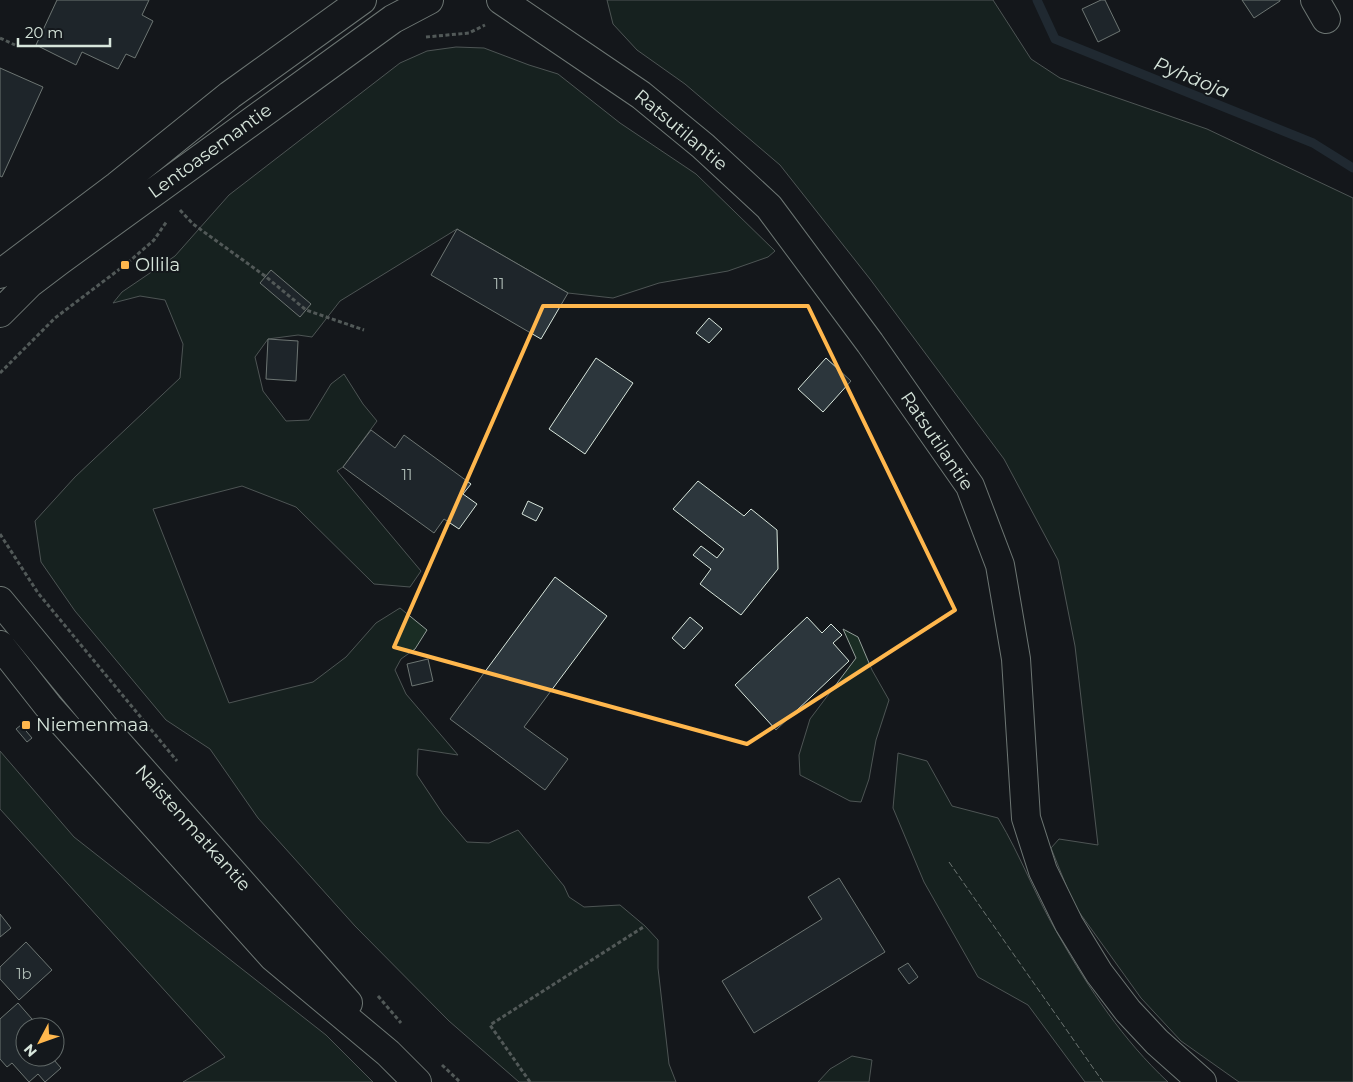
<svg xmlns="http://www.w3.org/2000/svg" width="1353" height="1082" viewBox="0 0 1353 1082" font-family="Montserrat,sans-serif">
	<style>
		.green { fill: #1a2d24; stroke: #939e99 }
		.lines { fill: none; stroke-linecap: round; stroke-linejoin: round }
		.stream { stroke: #2f3f4d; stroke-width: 9 }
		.building { fill: #2c363c; stroke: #d8e6dc }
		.minor-casing { stroke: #d8e6dc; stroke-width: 30 }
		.secondary-casing { stroke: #d8e6dc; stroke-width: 30 }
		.primary-casing { stroke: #d8e6dc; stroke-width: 30 }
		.path { stroke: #9da8a2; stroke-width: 3; stroke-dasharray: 4 2.5; stroke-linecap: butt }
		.minor { stroke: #14181c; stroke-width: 28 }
		.secondary { stroke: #14181c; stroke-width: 28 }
		.primary { stroke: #14181c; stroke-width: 28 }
		.fence { stroke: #d8e6dc; stroke-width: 1; stroke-dasharray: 6 2.5; stroke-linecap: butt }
		.marked { fill: none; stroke: #ffb74d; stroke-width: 4; stroke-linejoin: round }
		.poi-dot { fill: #ffb74d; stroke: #14181c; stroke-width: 2 }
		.labels { text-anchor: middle; stroke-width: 4; stroke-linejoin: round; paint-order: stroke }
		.number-label { font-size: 15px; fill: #adbab4 }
		.street-label { font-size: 18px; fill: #d8e6dc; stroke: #14181c }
		.poi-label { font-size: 18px; fill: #d8e6dc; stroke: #14181c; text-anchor: start }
		.water-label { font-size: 19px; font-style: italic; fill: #d8e6dc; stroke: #14181c }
	</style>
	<rect width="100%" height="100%" fill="#14181c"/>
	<path class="green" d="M 607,0 L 993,0 L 1031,59 L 1060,78 L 1207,129 L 1353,198 L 1353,1082 L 1239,1082 L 1181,1041 L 1141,998 L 1074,905 L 1051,848 L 1059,839 L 1098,845 L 1075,646 L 1058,560 L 1004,459 L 870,279 L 780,165 L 685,84 L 637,50 L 613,24 Z
		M 456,47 L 484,48 L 529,65 L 558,74 L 620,123 L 696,174 L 775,251 L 768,257 L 728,271 L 659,283 L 613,298 L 568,293 L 457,229 L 340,301 L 312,337 L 298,335 L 268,339 L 255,357 L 263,391 L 286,421 L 309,420 L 331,384 L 344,374 L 363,404 L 377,421 L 343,467 L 337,471 L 421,571 L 410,587 L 374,584 L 296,507 L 242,486 L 153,509 L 229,703 L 313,682 L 346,657 L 376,623 L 400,608 L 427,630 L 415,649 L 401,659 L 395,670 L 406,694 L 458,755 L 418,749 L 417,775 L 443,814 L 467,842 L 489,843 L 518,830 L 564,886 L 569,897 L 584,907 L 620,905 L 645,926 L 658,940 L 658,968 L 669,1064 L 676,1082 L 519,1082 L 449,1021 L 355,926 L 258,818 L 210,749 L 166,720 L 75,611 L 41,562 L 35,521 L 75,477 L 180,378 L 183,344 L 165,300 L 140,296 L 113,303 L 122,292 L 175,256 L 229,195 L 400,63 L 427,51 Z
		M 843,629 L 858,637 L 872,670 L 889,700 L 876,740 L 869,779 L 861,802 L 850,801 L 800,775 L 799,755 L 810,719 L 856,658 Z
		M 0,751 L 74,837 L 326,1035 L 373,1082 L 183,1082 L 225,1057 L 0,809 Z
		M 898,753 L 927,761 L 952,806 L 998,818 C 1021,856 1036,898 1059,936 C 1089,989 1123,1040 1168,1082 L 1085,1082 L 1028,1005 L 978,977 L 924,882 L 893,808 Z
		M 852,1056 L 872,1060 L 869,1082 L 818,1082 L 830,1069 Z"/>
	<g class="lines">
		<path class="stream" d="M 1037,0 L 1055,39 L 1313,143 L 1353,168"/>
	</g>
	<path class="building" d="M 57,0 L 149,0 L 142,15 L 153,21 L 135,58 L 126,54 L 118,69 L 82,52 L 76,65 L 36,45 Z
		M 1101,0 L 1105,0 L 1120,31 L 1098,42 L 1082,9 Z
		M 1242,0 L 1280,0 L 1280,1 L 1254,18 Z
		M 0,68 L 43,87 L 2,177 L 0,176 Z
		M 457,229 L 568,293 L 541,339 L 431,275 Z
		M 271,270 L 311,304 L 300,317 L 260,283 Z
		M 709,318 L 722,329 L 709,343 L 696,333 Z
		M 268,339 L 298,341 L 296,381 L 266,379 Z
		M 596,358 L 633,383 L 585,454 L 549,429 Z
		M 826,358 L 851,381 L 823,412 L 798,389 Z
		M 371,430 L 395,448 L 404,435 L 471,484 L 463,494 L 477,504 L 459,529 L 444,519 L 434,533 L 343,467 Z
		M 698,481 L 744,516 L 751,509 L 777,530 L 778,569 L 741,615 L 700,584 L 711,569 L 693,555 L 701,546 L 717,558 L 724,549 L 673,509 Z
		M 528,501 L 543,508 L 536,521 L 522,514 Z
		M 555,577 L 607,616 L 524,727 L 568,759 L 545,790 L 450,719 Z
		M 690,617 L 703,628 L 684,649 L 672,638 Z
		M 807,617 L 822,633 L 831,624 L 842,635 L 833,643 L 849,661 L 776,730 L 735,685 Z
		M 428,659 L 433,681 L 412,686 L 407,664 Z
		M 21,725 L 32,738 L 27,742 L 16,729 Z
		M 839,878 L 885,952 L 754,1033 L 722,981 L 822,919 L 808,897 Z
		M 0,914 L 11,928 L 0,937 Z
		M 26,942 L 52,970 L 19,1000 L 0,979 L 0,967 Z
		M 908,963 L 918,977 L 909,984 L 898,969 Z
		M 18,1003 L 39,1027 L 25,1027 L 25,1057 L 55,1057 L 55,1045 L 62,1052 L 54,1060 L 61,1068 L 45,1082 L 38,1074 L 29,1082 L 12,1063 L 7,1067 L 0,1059 L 0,1019 Z"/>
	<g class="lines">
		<g class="minor-casing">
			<path id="minor" d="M 501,0 L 641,95 L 703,146 L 769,207 L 870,343 L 970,486 L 1000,565 L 1016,659 L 1026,818 L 1043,871 L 1069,924 L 1099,973 L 1128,1011 L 1157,1042 L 1202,1082
				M 1315,0 L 1326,19"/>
		</g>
		<g class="secondary-casing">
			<path id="secondary" d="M 0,274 L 117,186 L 230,95 L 362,0
				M 0,313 L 30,283 L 59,261 L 393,19 L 429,0"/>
		</g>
		<g class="primary-casing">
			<path id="primary" d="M 0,601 L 104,727 L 348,1003
				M 0,645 L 48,706 L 273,957 L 388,1053 L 417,1082"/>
		</g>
		<path class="path" d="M 426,37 L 469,33 L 485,25
			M 0,38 L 15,45
			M 180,210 L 193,224 L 265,276 L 306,310 L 364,330
			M 0,373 L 55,318 L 125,265 L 154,240 L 167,221
			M 0,534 L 38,593 L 177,761
			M 378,996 L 401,1023
			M 442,1065 L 460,1082
			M 530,1082 L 490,1025 L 645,926"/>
		<use href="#minor" class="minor"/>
		<use href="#secondary" class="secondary"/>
		<use href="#primary" class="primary"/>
		<path class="fence" d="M 949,862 L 1103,1082"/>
	</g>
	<path d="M0 0H1353V1082H0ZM 543,306 L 808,306 L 955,610 L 747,744 L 394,647 Z" fill="#14181c" fill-opacity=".55" fill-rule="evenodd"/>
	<path class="marked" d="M 543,306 L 808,306 L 955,610 L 747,744 L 394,647 Z"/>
	<g class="poi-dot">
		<rect x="120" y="260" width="10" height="10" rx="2.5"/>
		<rect x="21" y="720" width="10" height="10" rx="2.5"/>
	</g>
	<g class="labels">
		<g class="number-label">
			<text x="499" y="289">11</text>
			<text x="407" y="480">11</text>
			<text x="24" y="979">1b</text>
		</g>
		<g class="street-label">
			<text transform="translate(681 130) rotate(40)" y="6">Ratsutilantie</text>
			<text transform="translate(210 151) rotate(-36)" y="6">Lentoasemantie</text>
			<text transform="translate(937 441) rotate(56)" y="6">Ratsutilantie</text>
			<text transform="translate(193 828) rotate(48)" y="6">Naistenmatkantie</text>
		</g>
		<g class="poi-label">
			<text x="135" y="271">Ollila</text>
			<text x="36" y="731">Niemenmaa</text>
		</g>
		<g class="water-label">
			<text transform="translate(1192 77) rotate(22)" y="7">Pyhäoja</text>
		</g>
	</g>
	<g transform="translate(40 1042) rotate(229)"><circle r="24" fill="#14181c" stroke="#626a69"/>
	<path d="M0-4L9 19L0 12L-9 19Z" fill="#ffb74d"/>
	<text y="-8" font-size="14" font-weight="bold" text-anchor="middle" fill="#d8e6dc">N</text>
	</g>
	<path d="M18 38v8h92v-8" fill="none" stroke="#d8e6dc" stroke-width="2.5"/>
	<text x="25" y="38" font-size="15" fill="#d8e6dc" stroke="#14181c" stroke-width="4" paint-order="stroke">20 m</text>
</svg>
